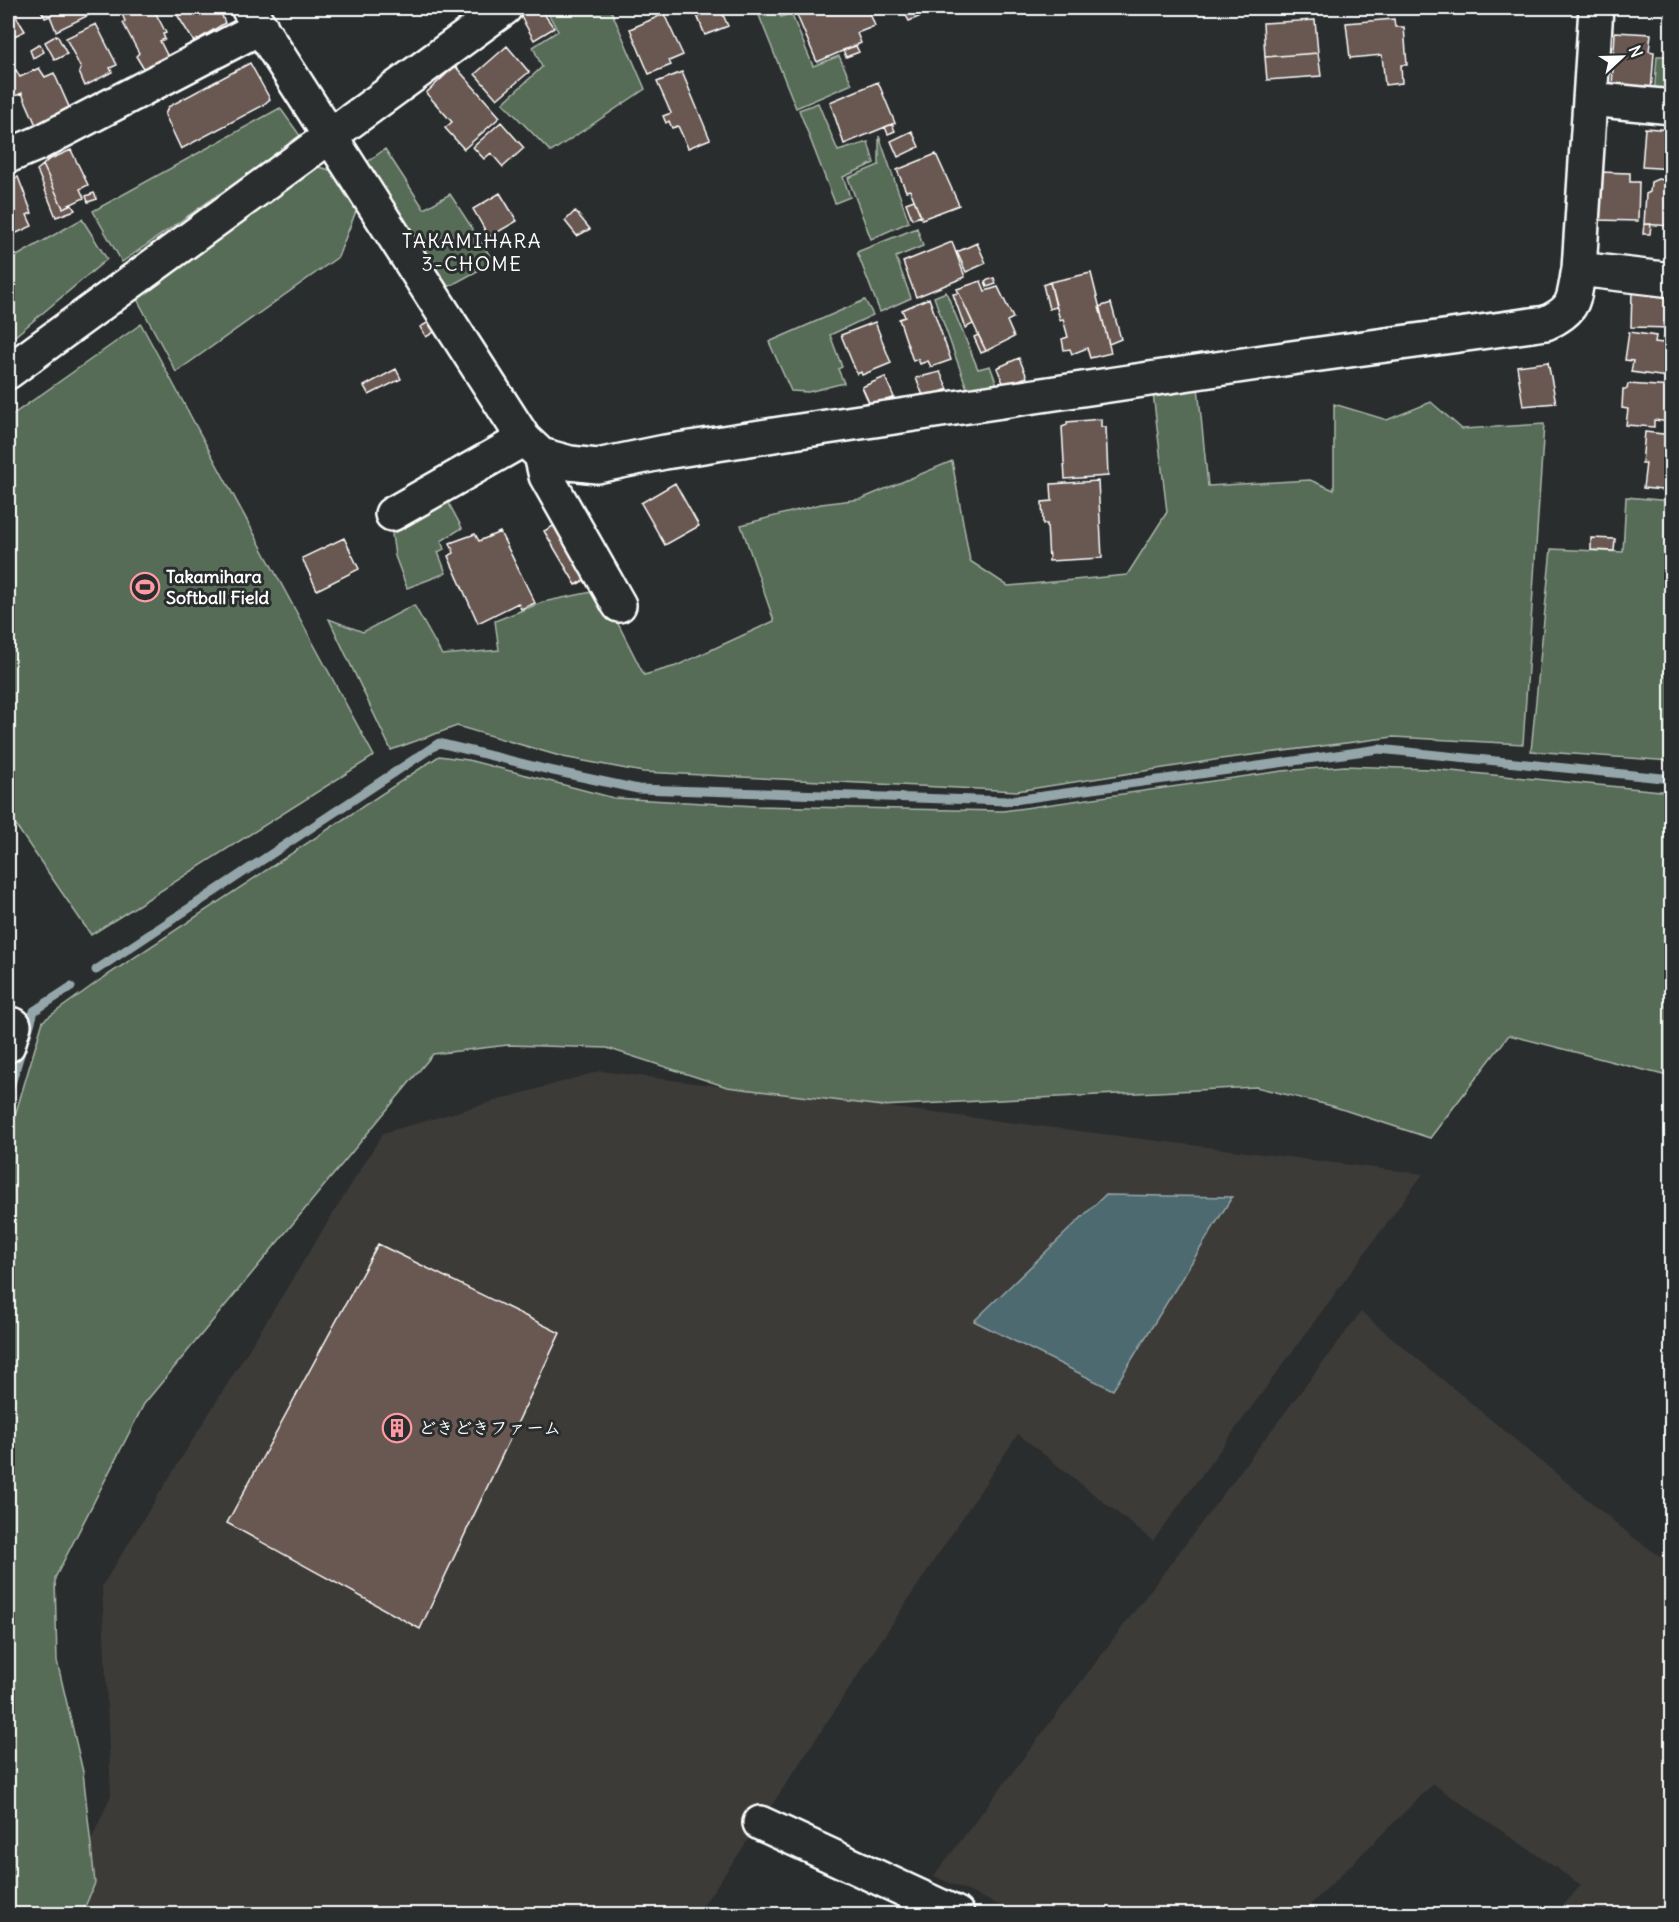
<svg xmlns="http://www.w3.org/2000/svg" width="1679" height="1922" viewBox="0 0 1679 1922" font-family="Delius,'Klee One',sans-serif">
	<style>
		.built { fill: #3d3a38 }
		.green { fill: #566c57; stroke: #aab6ab; stroke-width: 1.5 }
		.water { fill: #4d6b70; stroke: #94a6a9; stroke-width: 1.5 }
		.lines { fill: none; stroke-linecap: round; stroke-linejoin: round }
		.stream { stroke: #94a6a9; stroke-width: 9 }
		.building { fill: #695851; stroke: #fff; stroke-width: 1.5 }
		.minor-casing { stroke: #fff; stroke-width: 38 }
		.minor { stroke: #2a2d2e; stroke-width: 33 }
		.labels { text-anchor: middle; stroke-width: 6; stroke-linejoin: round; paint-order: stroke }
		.poi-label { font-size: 18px; font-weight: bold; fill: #fff; stroke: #2a2d2e; text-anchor: start }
		.neighbourhood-label { font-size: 20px; letter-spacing: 1.5px; fill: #fff; stroke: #2a2d2e }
	</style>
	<rect width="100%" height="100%" fill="#2a2d2e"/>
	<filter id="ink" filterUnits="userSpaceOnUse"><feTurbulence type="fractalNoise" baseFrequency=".0167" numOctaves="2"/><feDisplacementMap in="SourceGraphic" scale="12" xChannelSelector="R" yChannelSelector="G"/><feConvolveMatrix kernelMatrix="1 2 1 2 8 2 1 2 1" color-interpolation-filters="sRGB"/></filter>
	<g filter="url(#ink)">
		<path class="built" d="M 600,1071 L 1423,1174 L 1153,1541 L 1018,1434 L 760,1823 L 697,1914 L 59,1914 L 111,1795 L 102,1586 L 383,1133 Z
			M 1361,1312 L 1634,1538 L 1671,1564 L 1671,1914 L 1554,1914 L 1581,1885 L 1433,1784 L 1301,1914 L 1019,1914 L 934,1876 Z"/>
		<path class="green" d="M 545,8 L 610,8 L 645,89 L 551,152 L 503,103 L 542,67 L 533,47 L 558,31 Z
			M 773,8 L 775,8 L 781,17 L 791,13 L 813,66 L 839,56 L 852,84 L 796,108 L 758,13 Z
			M 1249,8 L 1339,8 L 1250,14 Z
			M 1657,56 L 1671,56 L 1671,97 L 1654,96 Z
			M 818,103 L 838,151 L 868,142 L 874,163 L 843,177 L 850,197 L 835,203 L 799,110 Z
			M 280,108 L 301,137 L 122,262 L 93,211 Z
			M 879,136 L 909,222 L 871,239 L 848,178 L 879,165 Z
			M 385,149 L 424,209 L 450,194 L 494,262 L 448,287 L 366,163 Z
			M 318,167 L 334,171 L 358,206 L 338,257 L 176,372 L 136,297 Z
			M 82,219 L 107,259 L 8,342 L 8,261 Z
			M 917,228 L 923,246 L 896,257 L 911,298 L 880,312 L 857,252 Z
			M 946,292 L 978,369 L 990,366 L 999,390 L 969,394 L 934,297 Z
			M 865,300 L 873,315 L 830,335 L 842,367 L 838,369 L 844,383 L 808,392 L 791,391 L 769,342 Z
			M 141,324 L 374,756 L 91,935 L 8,814 L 8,418 Z
			M 1198,387 L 1208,486 L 1310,480 L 1334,490 L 1334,404 L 1387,420 L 1431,402 L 1462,429 L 1544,424 L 1523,744 L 1393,737 L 1221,759 L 1017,791 L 643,772 L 563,757 L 457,726 L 391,750 L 329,619 L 363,632 L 414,605 L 442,655 L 499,650 L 495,621 L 543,602 L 601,590 L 644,675 L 676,666 L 774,621 L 741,525 L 821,504 L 861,499 L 952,461 L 970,561 L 1008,586 L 1127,575 L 1167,512 L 1153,393 Z
			M 1626,497 L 1671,501 L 1671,761 L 1531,751 L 1551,549 L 1623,552 Z
			M 447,500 L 462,528 L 441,541 L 444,549 L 438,552 L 446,573 L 407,588 L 395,556 L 392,534 L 397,527 Z
			M 439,756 L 468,760 L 614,798 L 756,806 L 1003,811 L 1282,771 L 1345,766 L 1430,769 L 1671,792 L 1671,1077 L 1509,1035 L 1430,1138 L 1332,1106 L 1256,1087 L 882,1106 L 727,1087 L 607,1048 L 508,1045 L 433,1054 L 144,1404 L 55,1578 L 57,1661 L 83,1772 L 95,1883 L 82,1914 L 8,1914 L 8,1139 L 43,1021 L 100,980 Z"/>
		<path class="water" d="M 1105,1195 L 1232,1197 L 1113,1390 L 974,1321 Z"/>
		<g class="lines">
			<path class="stream" d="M 96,970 L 439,743 L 549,770 L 638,789 L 1007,801 L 1379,749 L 1672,779
				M 27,1035 L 34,1011 L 71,987
				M 8,1094 L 22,1048"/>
		</g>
		<path class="building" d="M 8,8 L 11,8 L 25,31 L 8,39 Z
			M 40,8 L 85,8 L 89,15 L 56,31 L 50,16 L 45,18 Z
			M 122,8 L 153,8 L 166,33 L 163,34 L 165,39 L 160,41 L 169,59 L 145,71 L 136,56 L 139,53 L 123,23 L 125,21 L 120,9 Z
			M 173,8 L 219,8 L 225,23 L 194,42 Z
			M 531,8 L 540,8 L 554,28 L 534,40 L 520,15 Z
			M 694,8 L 720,8 L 728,26 L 705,35 Z
			M 809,8 L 868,8 L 875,26 L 857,33 L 861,43 L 817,62 L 796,13 Z
			M 902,8 L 940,8 L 909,21 Z
			M 664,14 L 683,55 L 669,61 L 671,65 L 649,74 L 630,29 Z
			M 1394,19 L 1395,27 L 1404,27 L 1407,65 L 1401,65 L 1402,83 L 1385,85 L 1382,55 L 1350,58 L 1346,23 Z
			M 1315,20 L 1318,53 L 1265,57 L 1263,23 Z
			M 96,24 L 117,65 L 110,68 L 112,72 L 85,86 L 79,72 L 81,69 L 66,38 Z
			M 1615,32 L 1651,34 L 1649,51 L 1654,52 L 1651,92 L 1612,87 Z
			M 57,35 L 67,54 L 55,60 L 45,42 Z
			M 40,44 L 44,52 L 33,58 L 30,50 Z
			M 507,46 L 529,72 L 497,99 L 475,74 Z
			M 856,46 L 859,52 L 846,57 L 843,50 Z
			M 1318,53 L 1321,76 L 1267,80 L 1265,57 Z
			M 250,63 L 270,99 L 262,106 L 181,149 L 165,115 L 168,107 Z
			M 455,66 L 500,117 L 464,149 L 445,128 L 452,122 L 426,93 Z
			M 39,68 L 45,77 L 54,73 L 70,109 L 36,125 L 22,93 L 11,98 L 8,92 L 8,75 L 16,70 L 20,77 Z
			M 682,72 L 710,139 L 688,148 L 678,126 L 672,128 L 669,121 L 666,123 L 663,116 L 671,113 L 657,82 Z
			M 878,82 L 895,123 L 844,144 L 830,102 Z
			M 501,122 L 524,148 L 503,167 L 491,153 L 484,159 L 473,147 Z
			M 892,124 L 895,131 L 888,134 L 885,127 Z
			M 1645,128 L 1672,130 L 1672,169 L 1642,167 Z
			M 912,131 L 919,147 L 898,157 L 891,141 Z
			M 71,150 L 88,185 L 80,189 L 84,198 L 63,208 L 43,165 L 48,160 Z
			M 936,154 L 959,205 L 922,219 L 910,190 L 906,191 L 897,170 Z
			M 43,165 L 63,208 L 71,204 L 75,210 L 56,217 L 37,170 Z
			M 1598,172 L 1630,173 L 1630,182 L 1639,182 L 1638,221 L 1597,220 Z
			M 13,174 L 15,178 L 18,177 L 32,213 L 27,215 L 32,226 L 8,237 L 8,177 Z
			M 1658,179 L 1672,181 L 1671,226 L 1644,224 L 1646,194 L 1650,192 L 1651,182 Z
			M 94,193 L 97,199 L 88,202 L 86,196 Z
			M 500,193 L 517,221 L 489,237 L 473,209 Z
			M 914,200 L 921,216 L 912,219 L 906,203 Z
			M 575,211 L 590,229 L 577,236 L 565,221 Z
			M 1644,224 L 1651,224 L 1650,234 L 1643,234 Z
			M 952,242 L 965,277 L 916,297 L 903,262 Z
			M 977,243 L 986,263 L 966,272 L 957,252 Z
			M 1091,273 L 1111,353 L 1090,358 L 1087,348 L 1072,354 L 1070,349 L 1064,350 L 1062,339 L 1068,337 L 1063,319 L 1060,320 L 1050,282 Z
			M 994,278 L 996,284 L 987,287 L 985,281 Z
			M 981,281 L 985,291 L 998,287 L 1013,318 L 1007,321 L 1014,337 L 986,351 L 957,289 Z
			M 1050,282 L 1056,307 L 1049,309 L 1043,285 Z
			M 1632,291 L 1672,292 L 1672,328 L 1631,327 Z
			M 959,293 L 973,324 L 965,328 L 953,294 Z
			M 929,298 L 951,360 L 931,367 L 928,361 L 920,364 L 918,359 L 913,361 L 899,319 L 905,317 L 902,310 Z
			M 1111,303 L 1121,339 L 1109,344 L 1099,307 Z
			M 431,321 L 436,331 L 426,337 L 420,327 Z
			M 875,322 L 891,363 L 862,375 L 861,372 L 857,374 L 841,335 Z
			M 1629,332 L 1656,336 L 1655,342 L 1663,343 L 1664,337 L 1672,338 L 1672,354 L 1670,354 L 1667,377 L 1631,372 L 1633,361 L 1625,360 Z
			M 978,335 L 986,351 L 981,353 L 974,337 Z
			M 1019,358 L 1027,377 L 1004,385 L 997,368 Z
			M 1548,362 L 1556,403 L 1523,406 L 1517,366 Z
			M 396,369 L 401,379 L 369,395 L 364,386 Z
			M 940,372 L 948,389 L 924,398 L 916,378 Z
			M 885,377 L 894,397 L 871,407 L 862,387 Z
			M 1628,384 L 1672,387 L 1671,422 L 1654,420 L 1654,427 L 1626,425 L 1628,409 L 1622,408 L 1623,389 L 1627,389 Z
			M 1101,419 L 1101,427 L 1106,427 L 1108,476 L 1065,479 L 1062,427 L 1067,425 L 1067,422 Z
			M 1645,432 L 1672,435 L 1672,491 L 1643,488 L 1646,463 L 1642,463 Z
			M 1098,481 L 1102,558 L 1049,561 L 1047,524 L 1043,524 L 1042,502 L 1052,501 L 1051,484 Z
			M 675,483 L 699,526 L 665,545 L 641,503 Z
			M 559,523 L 590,577 L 576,585 L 544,531 Z
			M 500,532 L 535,603 L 521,609 L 518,603 L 478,623 L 448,556 L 454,553 L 450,543 L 475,534 L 479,541 Z
			M 344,538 L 359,569 L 317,590 L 302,558 Z
			M 1591,538 L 1615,539 L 1614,551 L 1591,550 Z
			M 378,1244 L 560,1333 L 420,1629 L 227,1523 Z"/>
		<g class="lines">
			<g class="minor-casing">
				<path id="minor" d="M 248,8 L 524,439 L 541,455 L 570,463 L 597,466 L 665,452 L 793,432 L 1291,358 L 1546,323 C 1577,309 1573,299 1579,269 L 1596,8
					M 1590,99 L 1672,107
					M 8,156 L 39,143 L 261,27
					M 1579,269 L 1672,280
					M 8,372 L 505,8
					M 541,455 L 546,476 L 619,605
					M 392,514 L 524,439
					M 8,1045 L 14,1025
					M 760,1823 L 957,1914"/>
			</g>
			<use href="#minor" class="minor"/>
		</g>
	</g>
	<defs>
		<g id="stadium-ring" transform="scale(1.5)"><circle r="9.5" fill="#2a2d2e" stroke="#ff9aa2" stroke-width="1.5"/><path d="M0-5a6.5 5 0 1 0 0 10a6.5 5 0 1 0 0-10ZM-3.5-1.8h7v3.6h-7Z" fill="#ff9aa2"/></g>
		<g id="building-ring" transform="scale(1.5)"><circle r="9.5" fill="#2a2d2e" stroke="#ff9aa2" stroke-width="1.5"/><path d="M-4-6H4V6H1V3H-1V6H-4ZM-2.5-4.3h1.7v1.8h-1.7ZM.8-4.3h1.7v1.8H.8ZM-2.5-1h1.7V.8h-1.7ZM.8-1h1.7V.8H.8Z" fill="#ff9aa2"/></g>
	</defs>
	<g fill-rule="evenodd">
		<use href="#stadium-ring" x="145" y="587"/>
		<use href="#building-ring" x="397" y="1428"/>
	</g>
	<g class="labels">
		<g class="poi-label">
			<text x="166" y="583">Takamihara<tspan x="166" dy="21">Softball Field</tspan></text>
			<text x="418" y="1434">どきどきファーム</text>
		</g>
		<g class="neighbourhood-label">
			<text x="472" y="248">TAKAMIHARA<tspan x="472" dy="23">3-CHOME</tspan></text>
		</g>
	</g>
	<rect width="1679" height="1922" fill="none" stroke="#2a2d2e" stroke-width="30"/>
	<rect x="15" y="15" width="1649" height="1892" fill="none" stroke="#fff" stroke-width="2" filter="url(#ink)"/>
	<g transform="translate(1622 57) rotate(68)" stroke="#2a2d2e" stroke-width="4.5" paint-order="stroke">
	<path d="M0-4.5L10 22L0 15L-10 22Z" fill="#ffffff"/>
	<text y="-9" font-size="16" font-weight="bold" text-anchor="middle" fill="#ffffff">N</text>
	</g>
</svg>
